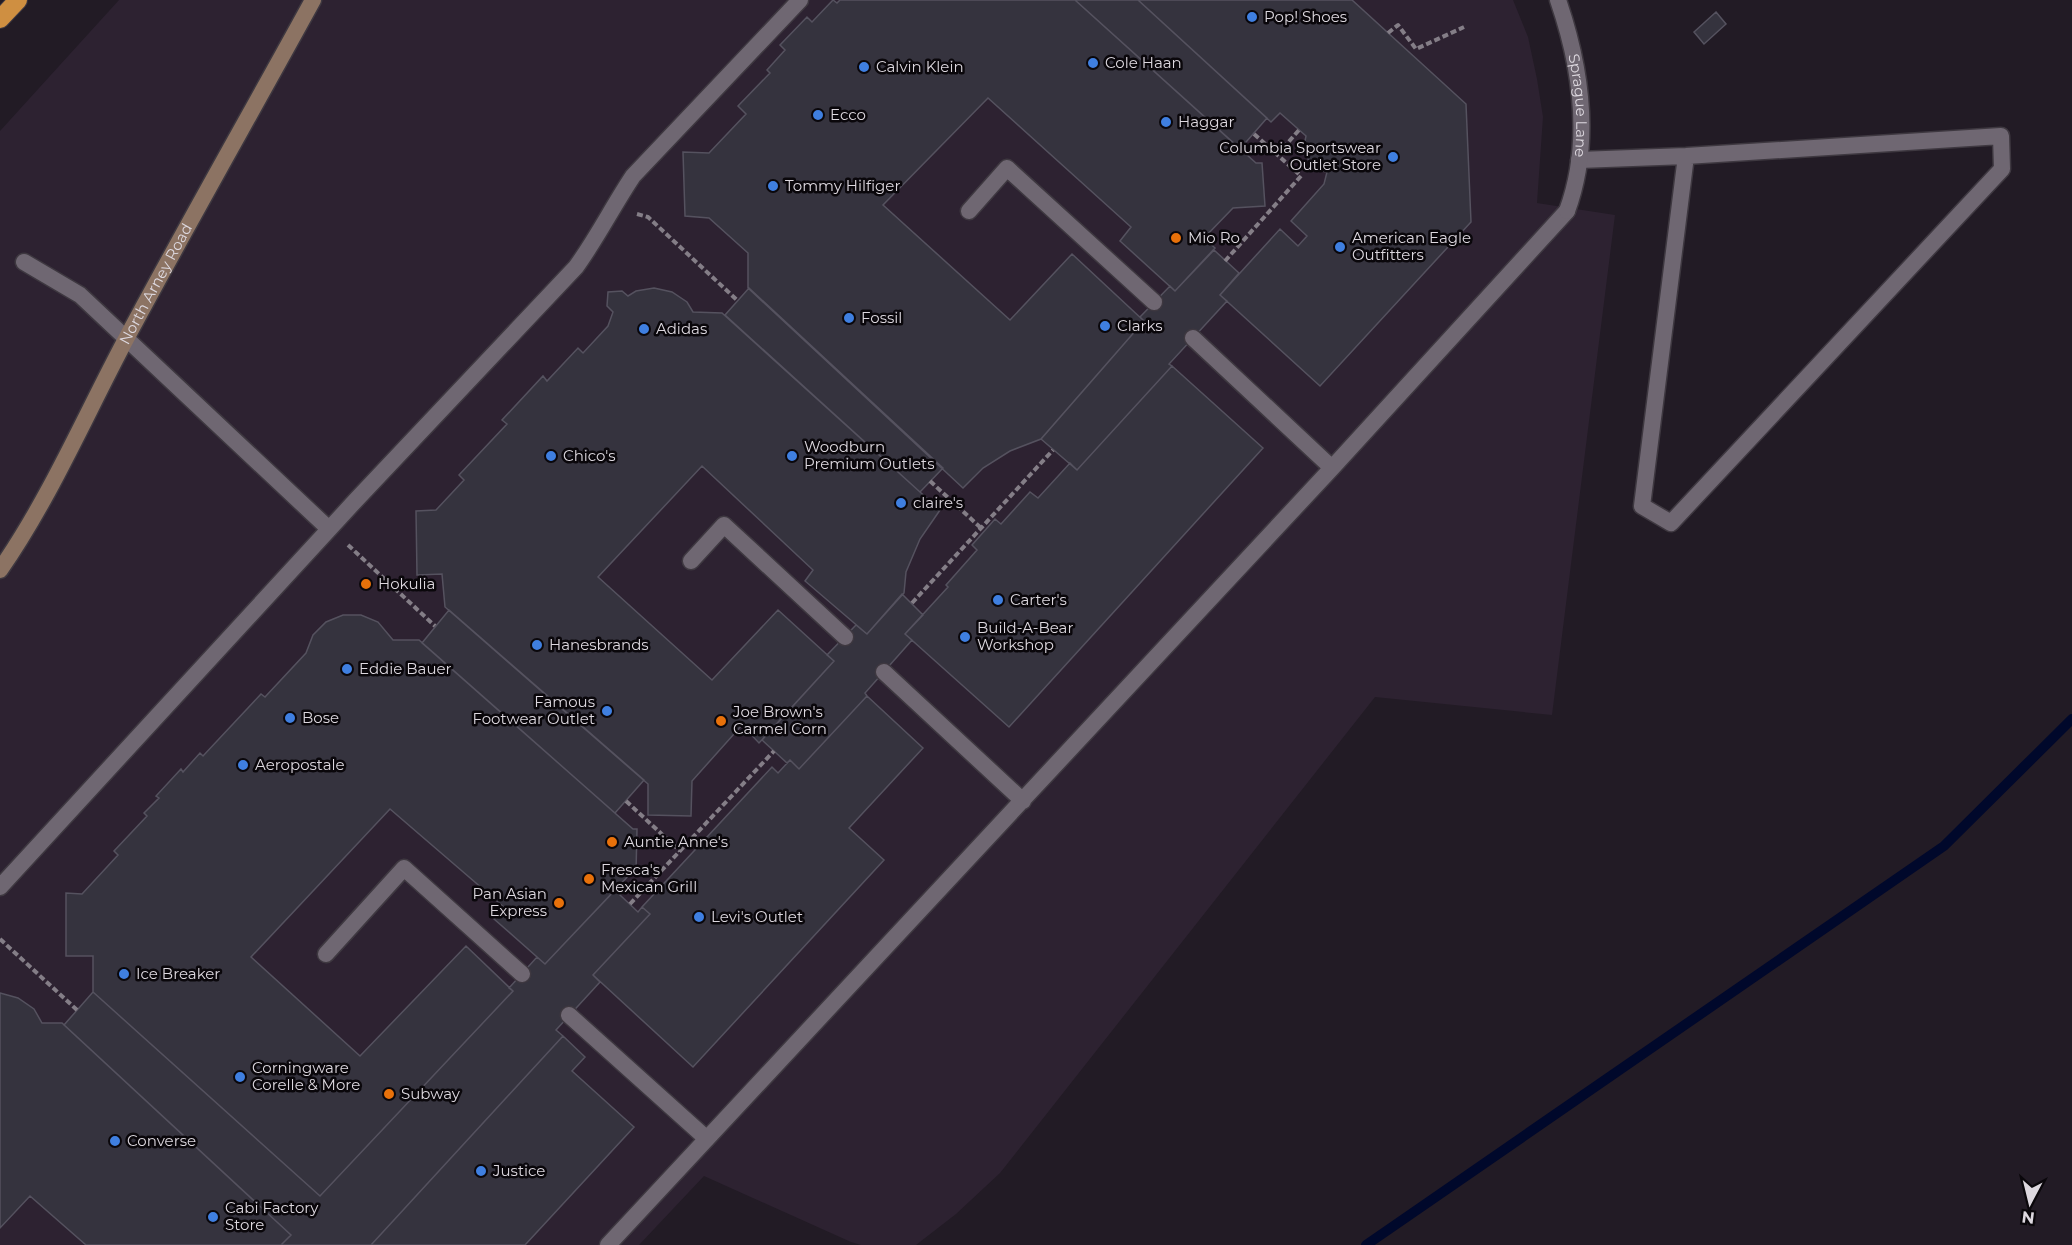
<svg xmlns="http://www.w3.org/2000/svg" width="2072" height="1245" viewBox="0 0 2072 1245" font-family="Montserrat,sans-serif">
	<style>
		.built { fill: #2d2231 }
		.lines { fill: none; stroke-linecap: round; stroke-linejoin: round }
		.stream { stroke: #00082b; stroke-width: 10 }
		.building { fill: #35333e; stroke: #55525f; stroke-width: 1.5 }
		.service-casing { stroke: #3e3840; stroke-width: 19 }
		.tertiary-casing { stroke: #3e3840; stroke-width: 19 }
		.secondary-casing { stroke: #3e3840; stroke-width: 19 }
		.motorway-casing { stroke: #3e3840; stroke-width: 20 }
		.path { stroke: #847e87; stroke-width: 4; stroke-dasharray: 6 3; stroke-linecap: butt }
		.service { stroke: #6f6772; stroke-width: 16 }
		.tertiary { stroke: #6f6772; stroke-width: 16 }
		.secondary { stroke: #8c7363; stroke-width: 16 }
		.motorway { stroke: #cf8f41; stroke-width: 18 }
		.shop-dot { fill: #3f7fe0; stroke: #0a070b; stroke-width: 2 }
		.food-dot { fill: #e8710a; stroke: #0a070b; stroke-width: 2 }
		.labels { text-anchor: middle; stroke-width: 5; stroke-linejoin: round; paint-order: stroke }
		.poi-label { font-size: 15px; fill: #ddd8df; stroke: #0a070b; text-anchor: start }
		.street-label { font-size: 15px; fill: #ddd8df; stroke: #0a070b }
	</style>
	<rect width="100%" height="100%" fill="#221b25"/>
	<path class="built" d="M 119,0 L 1513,0 L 1528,37 L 1537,79 L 1543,117 L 1537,203 L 1615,215 L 1552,715 L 1375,697 L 1000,1173 L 956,1214 L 916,1245 L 861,1245 L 851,1242 L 704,1176 L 639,1245 L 0,1245 L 0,131 Z"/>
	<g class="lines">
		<path class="stream" d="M 1366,1245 L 1944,846 L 2072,719"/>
	</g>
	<path class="building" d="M 833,0 L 837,3 L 840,0 L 1075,0 L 1256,163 L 1262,163 L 1265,206 L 1233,208 L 1204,238 L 1215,248 L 1175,291 L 1120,241 L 1131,227 L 988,98 L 883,205 L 1010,320 L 1072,254 L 1144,321 L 1041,439 L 1010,451 L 983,468 L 963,488 L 748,288 L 748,253 L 709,218 L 685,216 L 683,152 L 709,153 L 746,114 L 738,106 L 770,73 L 767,70 L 785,50 L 780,45 L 807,17 L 812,22 Z
		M 1075,0 L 1138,0 L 1267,118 L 1240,149 Z
		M 1138,0 L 1352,0 L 1466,104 L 1471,222 L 1320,386 L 1220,295 L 1280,229 L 1298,246 L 1307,236 L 1291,221 L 1324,184 L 1327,172 L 1322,171 L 1312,165 L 1306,156 L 1304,146 L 1306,136 L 1280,113 L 1271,122 Z
		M 1716,12 L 1726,24 L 1704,44 L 1694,32 Z
		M 1214,250 L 1239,273 L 1220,295 L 1227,301 L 1169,364 L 1172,366 L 1077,470 L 1041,439 L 1144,321 L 1140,317 L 1170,286 L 1175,291 Z
		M 654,288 L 672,292 L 687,302 L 693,312 L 722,313 L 940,510 L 920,539 L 906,572 L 904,593 L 867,634 L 805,581 L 813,570 L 702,466 L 598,577 L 712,680 L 778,610 L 834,661 L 759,743 L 742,725 L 692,781 L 691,816 L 648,815 L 648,784 L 445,607 L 442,574 L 417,575 L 416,511 L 436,510 L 464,480 L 459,475 L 507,424 L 502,420 L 543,376 L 547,381 L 578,348 L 583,353 L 608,326 L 613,312 L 607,306 L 608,292 L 622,291 L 628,296 L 636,291 Z
		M 749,288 L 943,468 L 920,492 L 725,315 Z
		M 1172,366 L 1263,448 L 1009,727 L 905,634 L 948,587 L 946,585 L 977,550 L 972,545 L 995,519 L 1001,524 L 1030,492 L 1038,498 L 1070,463 L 1077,470 Z
		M 902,594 L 923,615 L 905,634 L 912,640 L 865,693 L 867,696 L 799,769 L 790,760 L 787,763 L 762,740 L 834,661 L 827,655 L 856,625 L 867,634 Z
		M 449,610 L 644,780 L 615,813 L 422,643 Z
		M 343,615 L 361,615 L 378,622 L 393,640 L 419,640 L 633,829 L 637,829 L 636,872 L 632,872 L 545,964 L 494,919 L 505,908 L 390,809 L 251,957 L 360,1056 L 466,946 L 513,991 L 320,1196 L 93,992 L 93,956 L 66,956 L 66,893 L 82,894 L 118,855 L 114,851 L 147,816 L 144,813 L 159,798 L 156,796 L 181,769 L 183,772 L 200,753 L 203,756 L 261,694 L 265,697 L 306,653 L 313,635 L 326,622 Z
		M 867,696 L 923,748 L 849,828 L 884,860 L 693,1067 L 593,975 L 650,914 L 642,907 L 772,767 L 778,773 L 790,760 L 799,769 Z
		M 619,886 L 624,891 L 620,895 L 638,912 L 642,907 L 650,914 L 593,975 L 600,982 L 556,1030 L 563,1036 L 371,1245 L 281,1245 L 291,1235 L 64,1025 L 93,992 L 320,1196 L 513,991 L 509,988 L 537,957 L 545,964 Z
		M 0,993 L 18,998 L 34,1009 L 42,1023 L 62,1023 L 291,1235 L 281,1245 L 86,1245 L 30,1196 L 0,1228 Z
		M 563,1036 L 585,1057 L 572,1071 L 634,1127 L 525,1245 L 371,1245 Z"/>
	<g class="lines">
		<g class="service-casing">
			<path id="service" d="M 1579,160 L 1686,156 L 2001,136 L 2002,169 L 1671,523 L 1642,506 L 1686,156
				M 969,211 L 1007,168 L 1154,302
				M 24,262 L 80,295 L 329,529
				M 1193,338 L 1332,468
				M 691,561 L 724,525 L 845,637
				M 884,672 L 1023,801
				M 0,887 L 356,500 L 576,267 C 597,238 613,206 633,176 L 800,0
				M 326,954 L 404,868 L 522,974
				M 569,1015 L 707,1139
				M 608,1245 L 1332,468 L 1567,211"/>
		</g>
		<g class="tertiary-casing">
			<g id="tertiary">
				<path id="s1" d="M 1558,0 C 1581,67 1592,143 1567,211"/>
			</g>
		</g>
		<g class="secondary-casing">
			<g id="secondary">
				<path id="s2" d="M 0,570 C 50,498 85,416 126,339 C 187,225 251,113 313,0"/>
			</g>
		</g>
		<g class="motorway-casing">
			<path id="motorway" d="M 0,19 L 18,0"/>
		</g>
		<path class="path" d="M 1388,33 L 1398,25 L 1416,49 L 1464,27
			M 1277,155 L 1299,130
			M 637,214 L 648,217 L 738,301
			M 1225,261 L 1301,176 L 1254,134
			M 930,481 L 981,528
			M 348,545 L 435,626
			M 912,603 L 1053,450
			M 626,801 L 680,851
			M 630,904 L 774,751
			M 0,939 L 77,1010"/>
		<use href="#service" class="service"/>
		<use href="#tertiary" class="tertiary"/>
		<use href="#secondary" class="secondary"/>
		<use href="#motorway" class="motorway"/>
	</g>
	<g class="shop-dot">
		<circle cx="1252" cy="17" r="6"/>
		<circle cx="1093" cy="63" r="6"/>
		<circle cx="864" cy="67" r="6"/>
		<circle cx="818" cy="115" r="6"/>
		<circle cx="1166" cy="122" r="6"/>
		<circle cx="1393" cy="157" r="6"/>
		<circle cx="773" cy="186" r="6"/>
		<circle cx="1340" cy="247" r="6"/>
		<circle cx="849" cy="318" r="6"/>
		<circle cx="1105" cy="326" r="6"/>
		<circle cx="644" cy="329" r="6"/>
		<circle cx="551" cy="456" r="6"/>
		<circle cx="792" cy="456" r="6"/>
		<circle cx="901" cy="503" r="6"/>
		<circle cx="998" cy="600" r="6"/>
		<circle cx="965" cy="637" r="6"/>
		<circle cx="537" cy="645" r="6"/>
		<circle cx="347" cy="669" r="6"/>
		<circle cx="607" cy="711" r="6"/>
		<circle cx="290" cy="718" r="6"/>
		<circle cx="243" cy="765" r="6"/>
		<circle cx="699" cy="917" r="6"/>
		<circle cx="124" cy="974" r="6"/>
		<circle cx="240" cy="1077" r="6"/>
		<circle cx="115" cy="1141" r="6"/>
		<circle cx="481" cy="1171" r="6"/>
		<circle cx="213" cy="1217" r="6"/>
	</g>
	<g class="food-dot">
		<circle cx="1176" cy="238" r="6"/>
		<circle cx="366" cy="584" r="6"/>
		<circle cx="721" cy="721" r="6"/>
		<circle cx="612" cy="842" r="6"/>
		<circle cx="589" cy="879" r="6"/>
		<circle cx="559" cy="903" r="6"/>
		<circle cx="389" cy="1094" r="6"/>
	</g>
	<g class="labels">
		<g class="poi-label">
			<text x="1264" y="22">Pop! Shoes</text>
			<text x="1105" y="68">Cole Haan</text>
			<text x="876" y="72">Calvin Klein</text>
			<text x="830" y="120">Ecco</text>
			<text x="1178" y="127">Haggar</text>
			<text x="1381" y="153" text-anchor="end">Columbia Sportswear<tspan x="1381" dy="17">Outlet Store</tspan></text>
			<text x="785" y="191">Tommy Hilfiger</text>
			<text x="1188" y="243">Mio Ro</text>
			<text x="1352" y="243">American Eagle<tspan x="1352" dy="17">Outfitters</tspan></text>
			<text x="861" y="323">Fossil</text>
			<text x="1117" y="331">Clarks</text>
			<text x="656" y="334">Adidas</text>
			<text x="804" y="452">Woodburn<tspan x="804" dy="17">Premium Outlets</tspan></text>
			<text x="563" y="461">Chico's</text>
			<text x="913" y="508">claire's</text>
			<text x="378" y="589">Hokulia</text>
			<text x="1010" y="605">Carter's</text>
			<text x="977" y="633">Build-A-Bear<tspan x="977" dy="17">Workshop</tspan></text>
			<text x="549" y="650">Hanesbrands</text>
			<text x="359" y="674">Eddie Bauer</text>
			<text x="595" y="707" text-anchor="end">Famous<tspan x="595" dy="17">Footwear Outlet</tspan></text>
			<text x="733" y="717">Joe Brown's<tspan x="733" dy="17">Carmel Corn</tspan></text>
			<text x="302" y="723">Bose</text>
			<text x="255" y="770">Aeropostale</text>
			<text x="624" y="847">Auntie Anne's</text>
			<text x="601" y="875">Fresca's<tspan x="601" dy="17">Mexican Grill</tspan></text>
			<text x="547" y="899" text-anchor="end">Pan Asian<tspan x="547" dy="17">Express</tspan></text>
			<text x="711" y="922">Levi's Outlet</text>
			<text x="136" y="979">Ice Breaker</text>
			<text x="252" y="1073">Corningware<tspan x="252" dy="17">Corelle &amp; More</tspan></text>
			<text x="401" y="1099">Subway</text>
			<text x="127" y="1146">Converse</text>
			<text x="493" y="1176">Justice</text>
			<text x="225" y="1213">Cabi Factory<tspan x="225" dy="17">Store</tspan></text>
		</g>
		<g class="street-label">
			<text dy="5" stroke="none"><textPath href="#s1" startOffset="108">Sprague Lane</textPath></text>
			<text dy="5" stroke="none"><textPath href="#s2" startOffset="326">North Arney Road</textPath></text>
		</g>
	</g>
	<g transform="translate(2030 1203) rotate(187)" stroke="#0a070b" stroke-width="4.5" paint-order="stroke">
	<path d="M0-4.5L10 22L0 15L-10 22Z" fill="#ddd8df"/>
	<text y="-9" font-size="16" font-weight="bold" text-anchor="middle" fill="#ddd8df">N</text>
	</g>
</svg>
